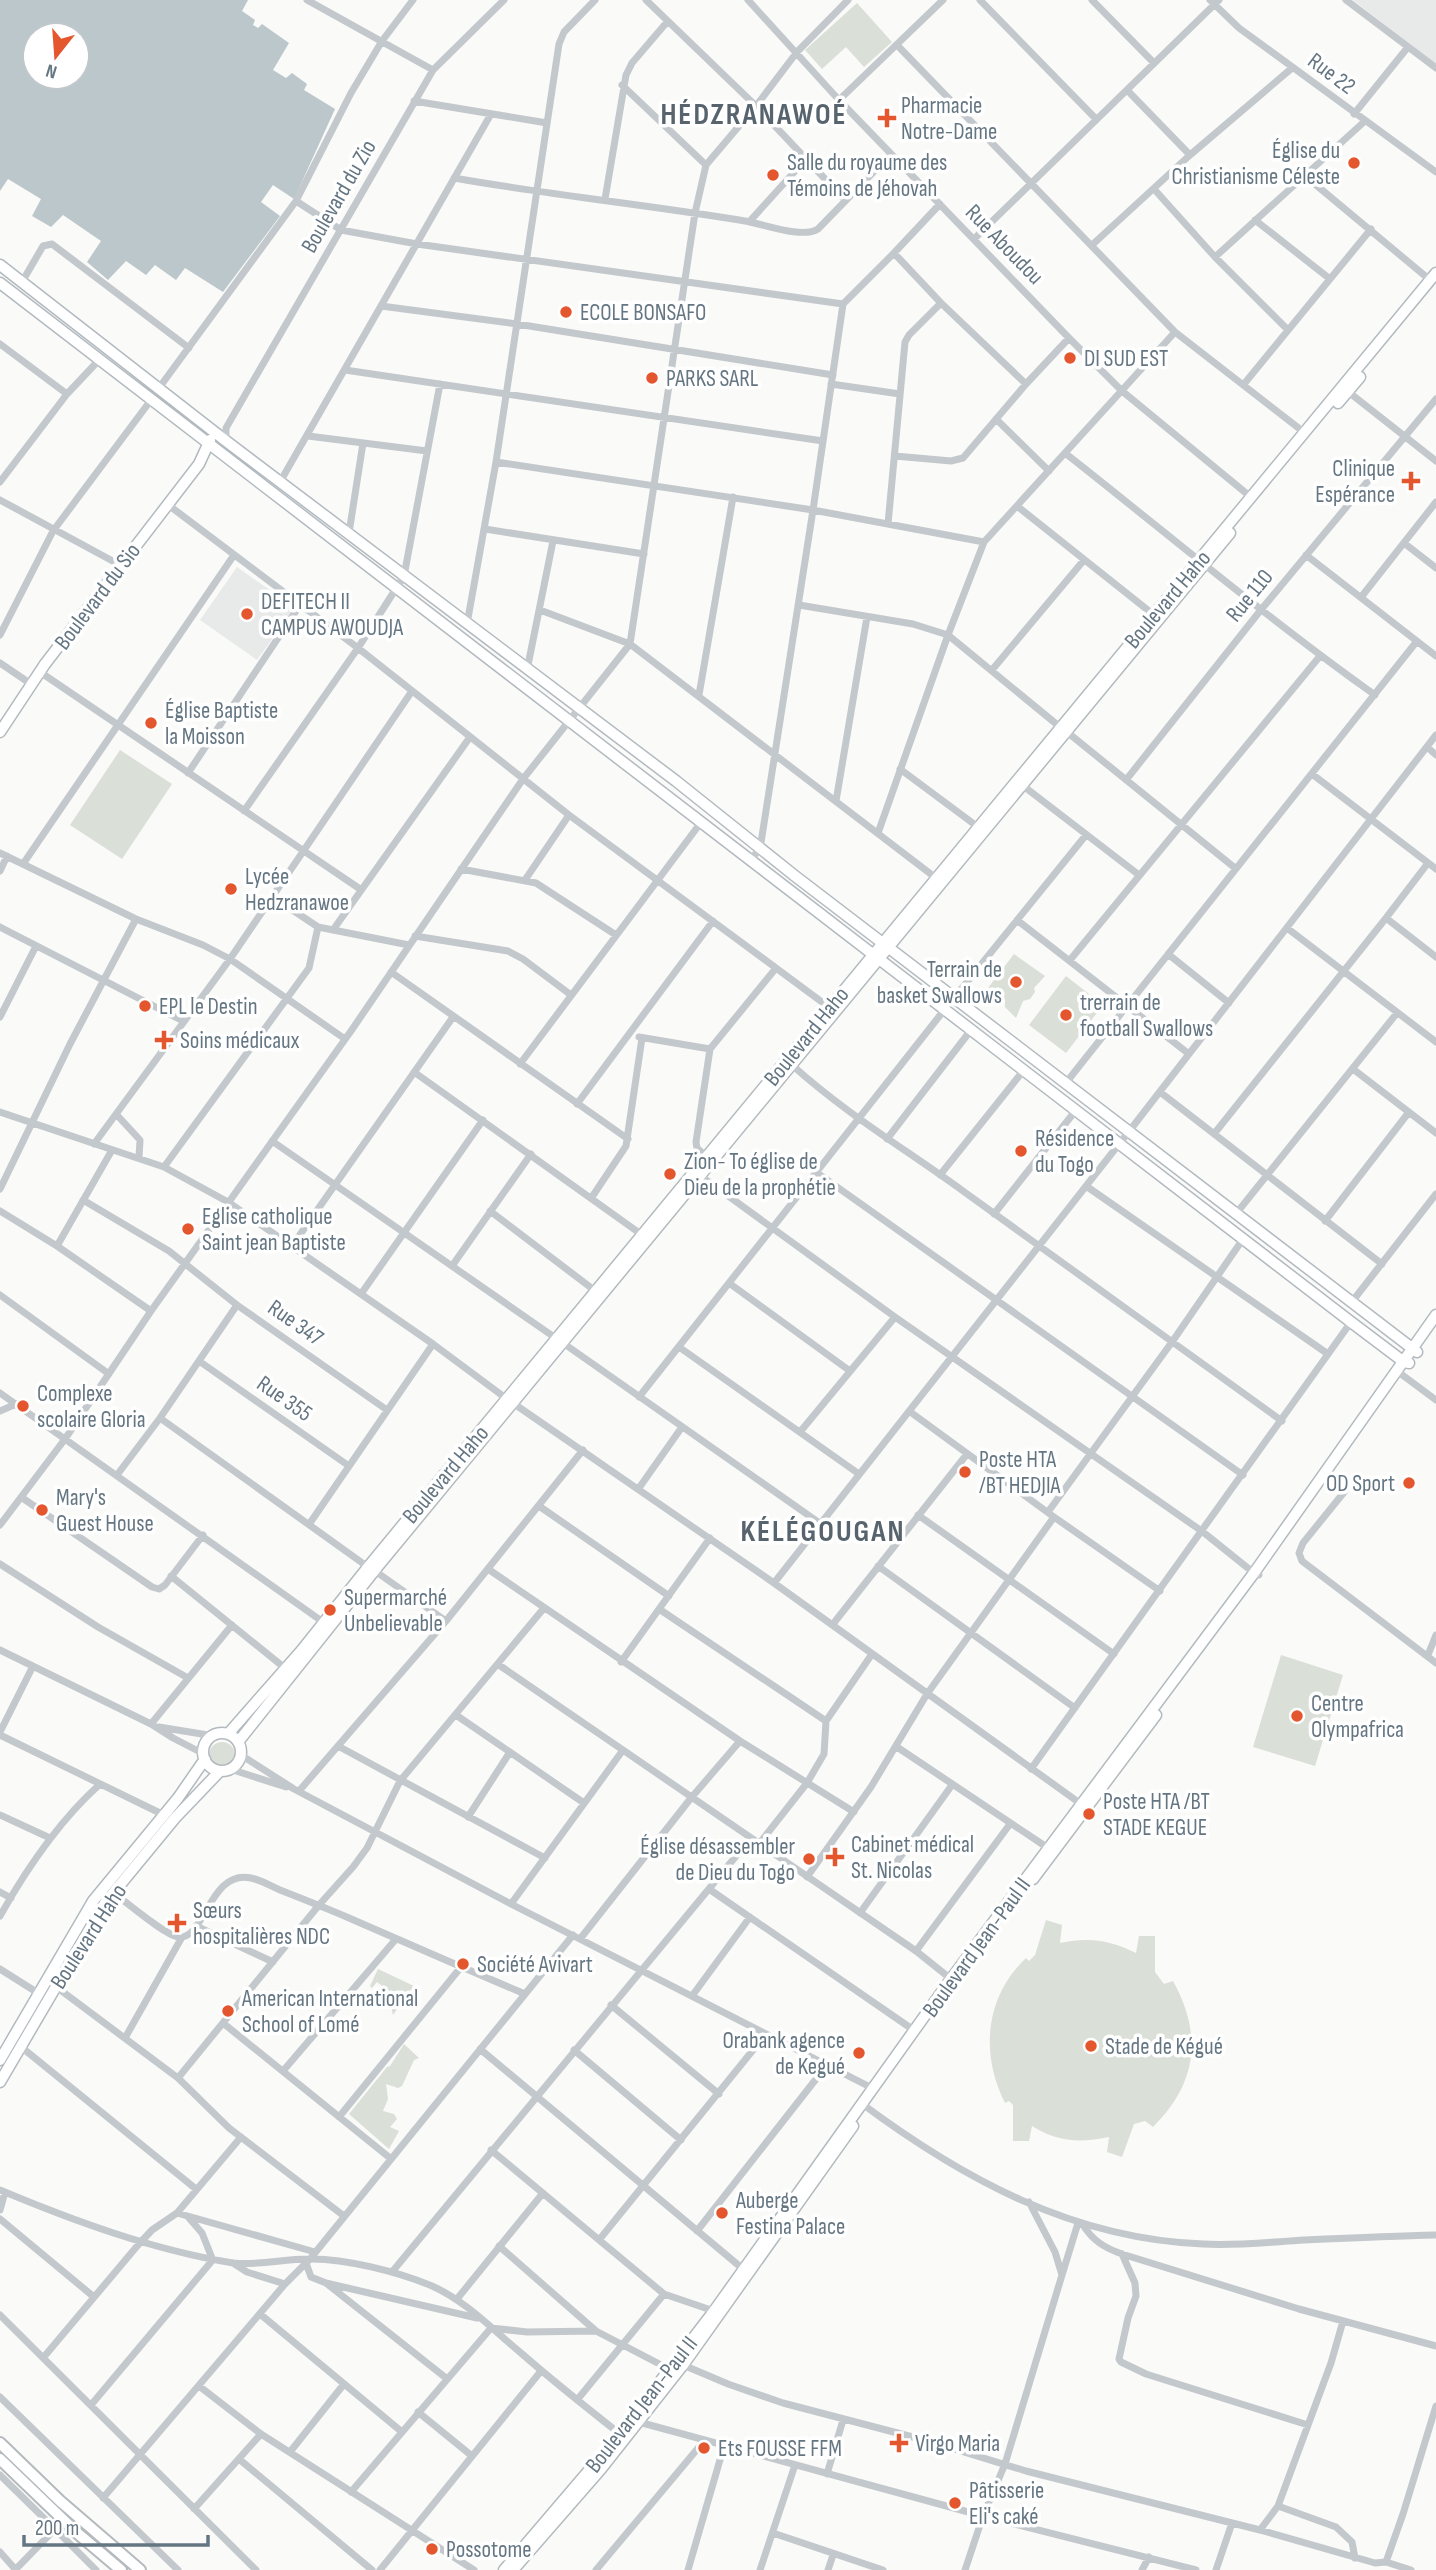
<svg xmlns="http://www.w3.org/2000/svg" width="1436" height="2570" viewBox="0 0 1436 2570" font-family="'Sofia Sans Condensed',sans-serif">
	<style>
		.built { fill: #e8e9e9 }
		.green { fill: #dadfd7 }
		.water { fill: #bbc7cb; fill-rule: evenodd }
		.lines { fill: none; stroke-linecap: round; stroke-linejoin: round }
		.secondary-casing { stroke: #b3babf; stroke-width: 13 }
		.primary-casing { stroke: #b5babe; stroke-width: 14 }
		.street { stroke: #c3c8cc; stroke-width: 7 }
		.secondary { stroke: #fff; stroke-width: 10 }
		.primary { stroke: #fff; stroke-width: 10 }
		.poi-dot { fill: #e4572e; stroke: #fff; stroke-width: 2.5 }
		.labels { text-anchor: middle; stroke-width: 7; stroke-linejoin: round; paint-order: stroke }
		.street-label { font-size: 23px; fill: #657683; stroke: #fff }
		.poi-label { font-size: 23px; fill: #657683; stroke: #fff; text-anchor: start }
		.district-label { font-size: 30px; font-weight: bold; letter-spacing: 2px; fill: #57646e; stroke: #fff }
	</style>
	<rect width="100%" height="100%" fill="#fafaf8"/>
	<path class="built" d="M 1353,0 L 1436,0 L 1436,64 Z
		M 237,567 L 295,608 L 257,660 L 200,620 Z"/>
	<path class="green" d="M 857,3 L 892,42 L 864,67 L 846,47 L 822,69 L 805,50 Z
		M 120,750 L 172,784 L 122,859 L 70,825 Z
		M 1014,954 L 1045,976 L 1034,988 L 1035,992 L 1030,999 L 1023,1001 L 1016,1018 L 1005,1007 L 1005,1000 L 988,988 Z
		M 1066,976 L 1103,1005 L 1066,1053 L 1029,1025 Z
		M 1281,1655 L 1343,1675 L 1315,1766 L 1253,1747 Z
		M209 1755a13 13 0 1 1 26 0a13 13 0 1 1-26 0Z
		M 1046,1920 L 1062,1925 L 1060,1943 C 1088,1937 1110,1940 1136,1953 L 1139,1936 L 1155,1936 L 1155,1972 L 1164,1984 L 1173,1981 C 1203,2035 1197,2084 1153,2127 L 1145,2121 L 1134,2124 L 1122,2157 L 1107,2152 L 1109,2137 C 1080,2143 1057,2142 1032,2126 L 1029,2141 L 1013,2141 L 1013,2105 L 1009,2101 L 1005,2103 C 980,2053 985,1997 1026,1958 L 1029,1961 L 1035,1955 Z
		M 378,1969 L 414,1986 L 393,2015 L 391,2007 L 385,2005 L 384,2001 L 387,1993 L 382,1991 L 381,1985 L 377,1982 L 372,1988 L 370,1986 Z
		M 404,2044 L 419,2058 L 414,2060 L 402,2086 L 398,2088 L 386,2084 L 388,2099 L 383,2111 L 394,2114 L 397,2119 L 390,2127 L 399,2131 L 389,2149 L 349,2114 L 387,2067 L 390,2066 Z"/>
	<path class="water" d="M 0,0 L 248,0 L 242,11 L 255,20 L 253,25 L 258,28 L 262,24 L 289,43 L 273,70 L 286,78 L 292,73 L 307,84 L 304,90 L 335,109 L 294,199 L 273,185 L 261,202 L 280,216 L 223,292 L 185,268 L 176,280 L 155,265 L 146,275 L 126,261 L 108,280 L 87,262 L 101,241 L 63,215 L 51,227 L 32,216 L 41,199 L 8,179 L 0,191 ZM 35,35 L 77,35 L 77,77 L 35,77 Z"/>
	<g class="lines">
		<g class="secondary-casing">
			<path id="secondary" d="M 0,265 L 226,441 L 676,781 L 795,876 L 1417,1352
				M 0,283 L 1351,1322 L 1404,1362 L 1409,1363
				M 1338,403 L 1360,377
				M 0,732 L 45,664 L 199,464 L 210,440
				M203 1752a19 19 0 1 1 38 0a19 19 0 1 1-38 0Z
				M 228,1734 L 301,1651 L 368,1567 L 1436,273
				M 238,1742 L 379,1565 L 1230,533
				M 1033,1879 L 1156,1715
				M 0,2060 L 93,1901 L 178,1798 L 205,1759
				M 0,2082 L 105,1903 L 175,1818 L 220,1771
				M 504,2570 L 620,2434 L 714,2311 L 951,1979 L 1254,1573 L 1436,1315
				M 513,2570 L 601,2469 L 683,2365 L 853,2126"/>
		</g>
		<g class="primary-casing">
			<path id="primary" d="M 0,2443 L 60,2501 L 140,2570
				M 0,2459 L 76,2532 L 121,2570"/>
		</g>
		<path class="street" d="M 307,0 L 433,70
			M 646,0 L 756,106 L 845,200
			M 748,0 L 839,100 L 1069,338 L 1122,391 L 1252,498
			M 980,0 L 1096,119
			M 1092,0 L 1154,63
			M 1210,0 L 1239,28 L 1436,172
			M 1346,0 L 1436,68
			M 897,45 L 1175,332 L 1305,433
			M 622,85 L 706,165
			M 1127,90 L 1190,155
			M 839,100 L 943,0
			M 414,101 L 547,123
			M 1354,114 L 1408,47
			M 1304,175 L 1430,280
			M 454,178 C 550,195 648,205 745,221 C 764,224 802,239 818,229 L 891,154
			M 1154,189 L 1215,257 L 1288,330
			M 605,199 L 626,75 L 632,63 L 667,22
			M 296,201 L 341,230 L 417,244 L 843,304
			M 1255,220 L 1330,279
			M 749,222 L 806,159
			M 974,239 L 1219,0
			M 1092,245 L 1190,155 L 1292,68
			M 894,253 L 941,303 L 1026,384
			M 1215,257 L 1365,121
			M 22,282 L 43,246 L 52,244 L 189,348
			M 381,306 L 517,324 L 833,375
			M 0,344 L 67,394
			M 345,370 L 823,441
			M 831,384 L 900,394
			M 1244,384 L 1371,229
			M 159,388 L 296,201 L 351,93 L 382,41 L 413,0
			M 1346,390 L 1436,461
			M 996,419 L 1049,471
			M 308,436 L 427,451
			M 226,441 L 226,428 L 433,70 L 504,0
			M 1065,453 C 1168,534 1268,619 1375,695
			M 895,456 L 951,461 L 963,458 L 1026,384 L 1069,338
			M 496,462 L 813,510 L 984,542
			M 0,482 L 67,394 L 99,360
			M 280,482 L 491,114
			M 0,500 L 120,565
			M 167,504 L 358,648 L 569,815 L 830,1008
			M 1017,506 L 1154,615
			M 888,524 L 905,342 L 909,335 L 941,303
			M 485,529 L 644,554
			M 349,533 L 363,443
			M 1404,543 L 1436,568
			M 1306,555 L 1436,656
			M 1362,596 L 1436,502
			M 799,605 L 913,624 L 948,635 L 1060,727
			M 540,610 L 630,644 L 936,878
			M 467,624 L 496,462 L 559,44 L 564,32 L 595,0
			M 0,635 L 53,531 L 151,400
			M 0,663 L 31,684
			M 527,670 L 553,541
			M 992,670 L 1084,560
			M 40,672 L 360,889
			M 699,695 L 733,497
			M 1067,732 L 1235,868
			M 1427,747 L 1436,755
			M 900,769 L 978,827
			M 188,773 L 300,605
			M 1312,774 L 1436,869
			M 1126,780 L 1260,611 L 1436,399
			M 1022,785 L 1139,875
			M 836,801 L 867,617
			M 244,811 L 358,648 L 404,576 L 440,384
			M 878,833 L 948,635 L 984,542 L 1175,332
			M 0,853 L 136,919 L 203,945 L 230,959 L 345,1039
			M 750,860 L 760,849 L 813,510 L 843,304 L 894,253 L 940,204
			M 23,864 L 234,555
			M 461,869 L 536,883 L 616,935
			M 0,871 L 7,856
			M 525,880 L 569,815
			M 273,897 L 318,927 L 409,945
			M 1386,918 L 1436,957
			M 1017,920 L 1189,1054
			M 0,927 L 183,1021
			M 1287,928 L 1436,1042
			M 333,930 L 470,737
			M 415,936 L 508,951 L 523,959 L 571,995
			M 1168,954 L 1229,1003
			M 1070,960 L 1320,656
			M 391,972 L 628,1139
			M 954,998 L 1086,835
			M 0,1017 L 36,946
			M 639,1037 L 710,1049
			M 520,1064 L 702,821
			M 792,1065 C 845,1113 905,1149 963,1191 C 1069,1268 1176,1344 1282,1421
			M 1353,1069 L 1436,1133
			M 414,1072 L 645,1237
			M 1065,1084 L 1417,641
			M 1160,1092 L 1382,1264
			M 577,1104 L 713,921
			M 0,1112 L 164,1167 L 228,1202 L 433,1344 L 507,1399 L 774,1583 L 1081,1804
			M 116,1114 L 140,1140 L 139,1158
			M 1214,1134 L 1386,918 L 1428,863
			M 887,1139 L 971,1030
			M 272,1141 L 557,1339
			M 94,1144 L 230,959 L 412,691
			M 707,1157 L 697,1148 L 696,1142 L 710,1049 L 776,968
			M 164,1167 L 309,968 L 318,927
			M 816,1172 L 1243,1475
			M 698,1174 L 895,1317 L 1203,1532 L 1254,1573 L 1259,1575
			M 940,1175 L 1023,1071
			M 1086,1186 L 1328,1354
			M 0,1189 L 70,1044 L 136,919
			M 592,1197 L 626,1146 L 642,1038
			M 83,1200 L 169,1251 L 237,1305 L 387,1410
			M 0,1211 L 57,1246 L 151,1311
			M 490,1211 L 598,1293
			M 994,1214 L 1076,1110
			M 1235,1215 L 1397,1013
			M 1325,1221 L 1409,1112
			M 57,1246 L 112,1150
			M 292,1246 L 453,1017
			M 452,1266 L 531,1154
			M 729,1283 L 850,1371
			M 361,1294 L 483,1120
			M 0,1295 L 109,1374
			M 1351,1303 L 1436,1194
			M 563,1343 L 821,1524
			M 679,1347 L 859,1474
			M 199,1361 L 349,1466
			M 1397,1371 L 1436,1400
			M 0,1393 L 323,1622
			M 639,1397 L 945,1009
			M 0,1411 L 16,1404
			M 909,1411 L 1054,1517 L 1160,1591
			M 160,1418 L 368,1567
			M 800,1432 L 895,1317
			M 117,1475 L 160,1418 L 237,1305
			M 1329,1475 L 1345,1491 L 1303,1543 L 1299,1553 L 1302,1561 L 1436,1663
			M 639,1488 L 682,1427
			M 21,1497 L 152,1587 L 159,1589 L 165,1585 L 203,1535
			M 539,1506 L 669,1596
			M 1048,1512 L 1172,1342 L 1243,1239
			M 918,1515 L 1114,1654
			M 310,1523 L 433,1344
			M 0,1525 L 65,1439 L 151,1311 L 351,1031 L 523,779 L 630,644 L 695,213 L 706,165 L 756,106 L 797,52 L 848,0
			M 0,1564 L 98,1627 L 188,1678
			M 878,1566 L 1075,1708
			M 488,1569 L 740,1741 L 854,1812
			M 375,1571 L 446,1621
			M 171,1576 L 286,1669
			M 774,1583 L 1134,1125 L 1436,735
			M 659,1609 L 826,1721
			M 833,1624 L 967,1454
			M 0,1650 L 151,1724 L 173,1738 L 204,1754
			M 1428,1655 L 1436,1635
			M 621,1662 L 710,1538
			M 499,1665 L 916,1951 L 951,1979
			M 456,1715 L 584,1803
			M 151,1724 L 232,1625
			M 159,1727 L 214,1736
			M 0,1732 L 33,1666
			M 0,1735 L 164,1815
			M 338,1746 L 545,1858
			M 897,1747 L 1048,1848
			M 241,1755 L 294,1789 L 511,1904 L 872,2088
			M 230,1769 L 286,1787
			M 1031,1769 L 1351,1322
			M 299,1791 L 446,1621 L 583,1450
			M 0,1815 L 50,1838
			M 468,1817 L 510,1752
			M 759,1844 L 807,1783 L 824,1754 L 826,1721 L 872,1654
			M 807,1877 L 871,1787 L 927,1694 L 1054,1517
			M 709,1889 L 915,2031
			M 0,1892 L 11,1898
			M 112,1892 C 127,1902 163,1934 178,1937 C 205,1941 209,1869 251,1878 C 261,1880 271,1886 280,1890 C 303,1899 326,1908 349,1918 C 408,1944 466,1969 525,1994
			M 511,1904 L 623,1750
			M 860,1913 L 952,1785
			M 0,1916 C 27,1868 58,1822 99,1785
			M 196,1926 L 273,1962
			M 580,1939 L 691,1798 L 740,1741
			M 916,1951 L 1010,1824
			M 0,1969 L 38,1993
			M 55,1986 L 178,2078 L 229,2128 L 344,2216
			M 692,1996 L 750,1917
			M 611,2005 L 719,2094
			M 223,2023 L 390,2158
			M 125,2038 L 182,1937
			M 20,2046 L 196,2189
			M 480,2049 L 743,2269
			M 574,2050 L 681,2140
			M 283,2071 L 396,1939
			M 178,2078 L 319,1905 L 353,1867 L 367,1848 L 400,1781 L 544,1608
			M 861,2103 C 963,2179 1073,2239 1203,2244 C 1236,2246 1271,2242 1304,2240 C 1348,2238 1392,2236 1436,2235
			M 339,2117 L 461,1967
			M 491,2150 L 664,2294 L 714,2311
			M 0,2190 C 74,2221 153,2250 233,2263 C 257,2266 284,2259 308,2259 C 344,2258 399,2272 432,2286 C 466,2301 493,2330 521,2353 C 553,2381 587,2408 620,2434
			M 0,2210 L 5,2192
			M 177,2213 L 315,2252
			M 0,2219 L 94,2297
			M 1083,2225 C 1093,2241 1105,2248 1122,2254 L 1299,2309 L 1436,2346
			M 697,2231 L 827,2065
			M 599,2240 L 766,2034
			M 499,2246 L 596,2331 L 669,2369
			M 1122,2254 L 1135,2283 L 1136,2296 L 1128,2318 L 1119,2359 L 1121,2362 L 1146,2374 L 1308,2425
			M 233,2263 L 247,2272 L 285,2284
			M 306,2263 L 311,2277 L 326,2283 L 477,2318
			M 392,2272 L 751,1838
			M 1062,2275 L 1078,2223
			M 326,2283 L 446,2378
			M 457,2299 L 543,2193
			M 260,2314 L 402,2432
			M 0,2315 L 256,2570
			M 43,2358 L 138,2245 L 152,2230 L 177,2213 L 241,2137
			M 683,2365 L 728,2384 L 783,2403 L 928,2441 L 1026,2471 L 1260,2530 L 1375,2563 L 1386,2562 L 1411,2570
			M 199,2386 L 261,2434 L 474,2570
			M 0,2397 L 178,2570
			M 577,2400 L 664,2294
			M 91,2405 L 211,2262 L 212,2258 L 202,2233 L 189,2218
			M 418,2412 L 472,2456
			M 635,2421 L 983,2516 L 1196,2570
			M 290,2452 L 344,2384
			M 239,2459 L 372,2570
			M 827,2474 L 843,2420
			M 0,2475 L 55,2529 L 15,2570
			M 351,2492 L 491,2328 L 527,2332 L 596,2331
			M 103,2498 L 285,2284 L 310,2259 L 573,1935
			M 1278,2506 L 1336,2527 L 1352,2542 L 1355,2558
			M 194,2509 L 261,2434
			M 55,2529 L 96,2570
			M 1260,2530 L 1278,2506 L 1331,2363 L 1343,2321
			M 773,2533 L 883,2570
			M 0,2552 L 16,2570
			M 1386,2562 L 1403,2514 L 1436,2406
			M 380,2570 L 541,2371
			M 596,2570 L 704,2441
			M 688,2570 L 724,2446
			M 760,2570 L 795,2465
			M 828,2570 L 833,2555
			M 965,2570 L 983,2516 L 1005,2464 L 1062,2275 L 1055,2252 L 1029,2202
			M 1142,2570 L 1149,2557
			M 1216,2570 L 1232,2523"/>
		<use href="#secondary" class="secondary"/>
		<use href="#primary" class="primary"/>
	</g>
	<g class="poi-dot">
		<path d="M883.5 107.5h7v7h7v7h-7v7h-7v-7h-7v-7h7z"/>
		<circle cx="1354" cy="163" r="7"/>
		<circle cx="773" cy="175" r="7"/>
		<circle cx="566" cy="312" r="7"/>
		<circle cx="1070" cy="358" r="7"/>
		<circle cx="652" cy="378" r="7"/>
		<path d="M1407.5 470.5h7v7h7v7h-7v7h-7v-7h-7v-7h7z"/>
		<circle cx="247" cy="614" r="7"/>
		<circle cx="151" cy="723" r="7"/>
		<circle cx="231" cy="889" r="7"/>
		<circle cx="1016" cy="982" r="7"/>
		<circle cx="145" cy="1006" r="7"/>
		<circle cx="1066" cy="1015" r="7"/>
		<path d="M160.5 1029.5h7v7h7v7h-7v7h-7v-7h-7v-7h7z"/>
		<circle cx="1021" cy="1151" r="7"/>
		<circle cx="670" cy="1174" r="7"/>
		<circle cx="188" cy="1229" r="7"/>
		<circle cx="23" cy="1406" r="7"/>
		<circle cx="965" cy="1472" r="7"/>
		<circle cx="1409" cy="1483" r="7"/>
		<circle cx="42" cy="1510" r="7"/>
		<circle cx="330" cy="1610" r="7"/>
		<circle cx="1297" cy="1716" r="7"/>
		<circle cx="1089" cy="1814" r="7"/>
		<path d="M831.5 1846.5h7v7h7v7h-7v7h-7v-7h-7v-7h7z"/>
		<circle cx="809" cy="1859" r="7"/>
		<path d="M173.5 1912.5h7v7h7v7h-7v7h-7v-7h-7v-7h7z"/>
		<circle cx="463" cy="1964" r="7"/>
		<circle cx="228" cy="2011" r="7"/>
		<circle cx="1091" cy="2046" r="7"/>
		<circle cx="859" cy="2053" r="7"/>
		<circle cx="722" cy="2213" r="7"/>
		<path d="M895.5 2432.5h7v7h7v7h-7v7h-7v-7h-7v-7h7z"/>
		<circle cx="704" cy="2448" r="7"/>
		<circle cx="955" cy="2503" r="7"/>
		<circle cx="432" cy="2549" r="7"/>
	</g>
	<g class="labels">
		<g class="street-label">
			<text transform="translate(1332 73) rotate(37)" y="8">Rue 22</text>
			<text transform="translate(338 196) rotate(-60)" y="8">Boulevard du Zio</text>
			<text transform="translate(1005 244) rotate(46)" y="8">Rue Aboudou</text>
			<text transform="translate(1249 595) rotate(-51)" y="8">Rue 110</text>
			<text transform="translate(97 596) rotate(-53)" y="8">Boulevard du Sio</text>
			<text transform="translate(1167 599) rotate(-50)" y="8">Boulevard Haho</text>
			<text transform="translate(806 1036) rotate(-51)" y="8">Boulevard Haho</text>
			<text transform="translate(296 1322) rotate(35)" y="8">Rue 347</text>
			<text transform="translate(285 1398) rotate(35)" y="8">Rue 355</text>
			<text transform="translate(445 1474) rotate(-50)" y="8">Boulevard Haho</text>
			<text transform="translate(88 1936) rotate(-57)" y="8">Boulevard Haho</text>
			<text transform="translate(976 1947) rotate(-54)" y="8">Boulevard Jean-Paul II</text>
			<text transform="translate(641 2404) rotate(-52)" y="8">Boulevard Jean-Paul II</text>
		</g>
		<g class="poi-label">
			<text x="901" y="113">Pharmacie<tspan x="901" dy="26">Notre-Dame</tspan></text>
			<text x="1340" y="158" text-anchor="end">Église du<tspan x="1340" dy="26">Christianisme Céleste</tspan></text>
			<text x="787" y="170">Salle du royaume des<tspan x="787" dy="26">Témoins de Jéhovah</tspan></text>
			<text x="580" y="320">ECOLE BONSAFO</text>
			<text x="1084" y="366">DI SUD EST</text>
			<text x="666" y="386">PARKS SARL</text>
			<text x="1395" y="476" text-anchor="end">Clinique<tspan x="1395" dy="26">Espérance</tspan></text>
			<text x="261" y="609">DEFITECH II<tspan x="261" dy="26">CAMPUS AWOUDJA</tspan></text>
			<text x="165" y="718">Église Baptiste<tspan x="165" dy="26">la Moisson</tspan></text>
			<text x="245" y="884">Lycée<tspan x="245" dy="26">Hedzranawoe</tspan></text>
			<text x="1002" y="977" text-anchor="end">Terrain de<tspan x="1002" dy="26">basket Swallows</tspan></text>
			<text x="1080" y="1010">trerrain de<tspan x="1080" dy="26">football Swallows</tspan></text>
			<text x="159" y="1014">EPL le Destin</text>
			<text x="180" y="1048">Soins médicaux</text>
			<text x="1035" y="1146">Résidence<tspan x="1035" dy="26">du Togo</tspan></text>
			<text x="684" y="1169">Zion- To église de<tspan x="684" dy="26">Dieu de la prophétie</tspan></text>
			<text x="202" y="1224">Eglise catholique<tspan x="202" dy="26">Saint jean Baptiste</tspan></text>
			<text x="37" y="1401">Complexe<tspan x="37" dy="26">scolaire Gloria</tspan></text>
			<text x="979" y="1467">Poste HTA<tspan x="979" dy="26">/BT HEDJIA</tspan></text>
			<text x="1395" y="1491" text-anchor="end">OD Sport</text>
			<text x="56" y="1505">Mary's<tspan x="56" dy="26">Guest House</tspan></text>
			<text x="344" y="1605">Supermarché<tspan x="344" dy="26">Unbelievable</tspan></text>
			<text x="1311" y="1711">Centre<tspan x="1311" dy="26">Olympafrica</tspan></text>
			<text x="1103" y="1809">Poste HTA /BT<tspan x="1103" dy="26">STADE KEGUE</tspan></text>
			<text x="851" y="1852">Cabinet médical<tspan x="851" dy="26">St. Nicolas</tspan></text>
			<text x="795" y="1854" text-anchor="end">Église désassembler<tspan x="795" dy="26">de Dieu du Togo</tspan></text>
			<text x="193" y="1918">Sœurs<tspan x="193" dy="26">hospitalières NDC</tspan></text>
			<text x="477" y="1972">Société Avivart</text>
			<text x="242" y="2006">American International<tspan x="242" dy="26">School of Lomé</tspan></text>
			<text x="845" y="2048" text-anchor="end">Orabank agence<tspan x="845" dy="26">de Kegué</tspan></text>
			<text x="1105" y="2054">Stade de Kégué</text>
			<text x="736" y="2208">Auberge<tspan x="736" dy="26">Festina Palace</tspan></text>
			<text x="915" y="2451">Virgo Maria</text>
			<text x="718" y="2456">Ets FOUSSE FFM</text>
			<text x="969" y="2498">Pâtisserie<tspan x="969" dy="26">Eli's caké</tspan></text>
			<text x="446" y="2557">Possotome</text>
		</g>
		<g class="district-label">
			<text x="754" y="124">HÉDZRANAWOÉ</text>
			<text x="823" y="1541">KÉLÉGOUGAN</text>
		</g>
	</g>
	<g transform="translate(56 56) rotate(197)"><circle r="33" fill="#ffffff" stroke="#c1c8cd" stroke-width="2"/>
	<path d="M0-5L12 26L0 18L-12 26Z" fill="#e4572e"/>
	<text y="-10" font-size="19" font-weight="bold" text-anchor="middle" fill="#657683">N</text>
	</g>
	<path d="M24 2535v10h184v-10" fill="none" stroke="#657683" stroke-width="3.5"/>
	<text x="35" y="2535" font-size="21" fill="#657683" stroke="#ffffff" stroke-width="5" paint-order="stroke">200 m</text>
</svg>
